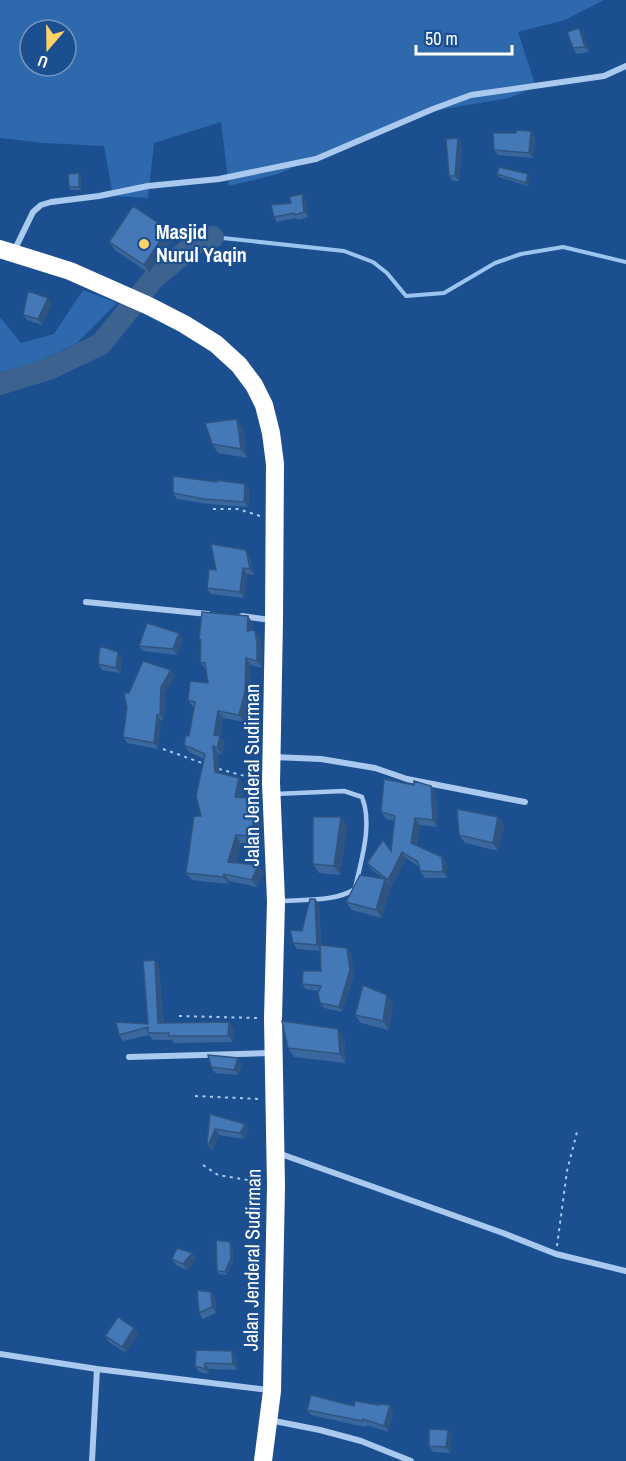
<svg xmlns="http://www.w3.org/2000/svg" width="626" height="1461" viewBox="0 0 626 1461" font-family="'Archivo Narrow',sans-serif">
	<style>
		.green { fill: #2e69ad; fill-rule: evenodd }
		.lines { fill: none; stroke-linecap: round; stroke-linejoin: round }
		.stream { stroke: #9cc4f0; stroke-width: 4 }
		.river { stroke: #3c6290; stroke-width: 22 }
		.path { stroke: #a9c9ee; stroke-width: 2; stroke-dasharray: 3 4.5; stroke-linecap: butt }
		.lane { stroke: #a9c9ee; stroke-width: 4.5 }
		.street { stroke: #a9c9ee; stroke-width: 6 }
		.highway { stroke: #fff; stroke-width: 18 }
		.wall { fill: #3a679d }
		.shaded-wall { fill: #305480 }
		.building { fill: #4478b7; stroke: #305480; stroke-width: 1.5 }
		.poi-dot { fill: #ffd166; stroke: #1b4f8f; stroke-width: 2 }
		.labels { text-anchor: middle; stroke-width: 4.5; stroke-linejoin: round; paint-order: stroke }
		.poi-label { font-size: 20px; font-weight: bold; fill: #fff; stroke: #1b4f8f; text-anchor: start }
		.street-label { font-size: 20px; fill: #fff; stroke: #1b4f8f }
	</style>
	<rect width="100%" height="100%" fill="#1b4f8f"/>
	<path class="green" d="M 0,0 L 604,0 L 565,20 L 518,32 L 536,87 L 509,98 L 414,114 L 278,174 L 229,186 L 221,122 L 154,143 L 148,198 L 113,196 L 104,146 L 44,143 L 0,138 ZM 30,30 L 66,30 L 66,66 L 30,66 Z
		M 83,290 L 117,303 L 77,343 L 33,364 L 0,372 L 0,317 L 21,343 L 54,334 Z"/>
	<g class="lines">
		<path class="stream" d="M 213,237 L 344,251 L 373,262 L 387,273 L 406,296 L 444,293 L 495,263 L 521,254 L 563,247 L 626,262"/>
		<path class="river" d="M 0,384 L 49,369 L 101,344 L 154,278 L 195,244 L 213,237"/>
		<path class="path" d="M 213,509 L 238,509 L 260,516
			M 163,749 L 205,764
			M 219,769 L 256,779
			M 179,1016 L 258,1018
			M 195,1096 L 260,1099
			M 203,1165 L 218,1175 L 260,1182
			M 557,1246 L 567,1171 L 578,1128"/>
		<path class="lane" d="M 275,794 L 344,791 L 362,797 C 373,825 361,860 355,889 C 335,902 305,899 281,901"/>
		<path class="street" d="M 14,251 L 33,212 L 41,205 L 51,202 L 99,196 L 148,186 L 219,179 L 316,159 L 433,109 L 471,95 L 604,76 L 626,66
			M 86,602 L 208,614
			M 242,616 L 271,620
			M 273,757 L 321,759 L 375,768 L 407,779 L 525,802
			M 129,1057 L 272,1053
			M 278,1153 L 503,1233 L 556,1254 L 626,1271
			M 0,1354 L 97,1369 L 269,1390
			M 269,1420 L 320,1430 L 361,1441 L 411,1461
			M 92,1461 L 97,1369"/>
		<path class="highway" d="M 0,249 L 70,271 L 149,306 L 184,324 L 216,344 L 239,365 L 254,385 L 264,405 L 271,433 L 275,464 L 274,621 L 271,783 L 276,901 L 273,1018 L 276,1186 L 272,1391 L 263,1461"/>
	</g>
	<path class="wall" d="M 583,34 L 589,52 L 577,54 L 573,48 Z
		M 531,131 L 535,137 L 533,158 L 498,155 L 494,150 Z
		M 458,138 L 462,144 L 459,181 L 453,181 L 449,176 Z
		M 497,174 L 530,176 L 528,186 L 499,177 Z
		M 81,175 L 81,190 L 71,190 L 69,187 Z
		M 302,194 L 305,199 L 308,217 L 298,220 L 296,218 L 277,222 L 274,217 Z
		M 174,238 L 149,273 L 115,250 L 109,242 Z
		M 52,303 L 42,325 L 27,320 L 23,315 Z
		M 243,428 L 247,458 L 218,453 L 212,444 Z
		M 249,490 L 248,507 L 208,504 L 177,499 L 173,493 Z
		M 246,550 L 250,556 L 254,575 L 247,574 L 244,598 L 211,594 L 207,588 Z
		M 248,616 L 253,624 L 252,631 L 260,638 L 262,651 L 262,668 L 251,665 L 250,699 L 244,722 L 223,718 L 220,736 L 225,743 L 222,755 L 218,753 L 219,773 L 239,778 L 244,785 L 242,797 L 261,805 L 261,821 L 255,843 L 241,843 L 235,863 L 264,872 L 257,887 L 229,881 L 228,884 L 192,880 L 186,873 L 201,816 L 204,759 L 189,752 L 184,745 L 189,736 L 194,707 L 193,707 L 188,700 L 208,683 L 206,670 L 200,662 L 201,642 L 199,639 Z
		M 183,639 L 177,655 L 143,651 L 139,646 Z
		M 122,658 L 120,673 L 102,670 L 98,664 Z
		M 175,675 L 165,693 L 164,721 L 161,720 L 158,749 L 127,743 L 123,737 L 129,693 Z
		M 414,785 L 431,786 L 436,792 L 437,827 L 420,825 L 416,846 L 442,857 L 447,864 L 447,878 L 425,878 L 420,871 L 419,867 L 406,858 L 392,886 L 388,882 L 391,887 L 381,918 L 352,910 L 346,902 L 383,878 L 372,870 L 367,863 L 391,851 L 394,821 L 386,819 L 381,812 Z
		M 341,817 L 347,826 L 340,875 L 319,873 L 313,864 Z
		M 498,817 L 504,825 L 498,851 L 465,843 L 459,835 Z
		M 315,899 L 319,904 L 321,945 L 351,954 L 354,975 L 342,1012 L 324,1008 L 320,1003 L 319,991 L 306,989 L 302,984 L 321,971 L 321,951 L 297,949 L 293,943 L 302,931 Z
		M 159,966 L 163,1023 L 234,1028 L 233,1042 L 174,1043 L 172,1040 L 153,1040 L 149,1035 L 123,1041 L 119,1035 L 148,1024 Z
		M 393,1003 L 389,1030 L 361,1023 L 355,1015 Z
		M 344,1038 L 346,1063 L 294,1057 L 288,1048 Z
		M 238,1058 L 242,1064 L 238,1075 L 215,1073 L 211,1067 Z
		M 210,1114 L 245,1124 L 249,1130 L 244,1139 L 219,1135 L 213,1150 L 211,1149 L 207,1143 Z
		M 230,1242 L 232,1245 L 233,1261 L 227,1275 L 219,1274 L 217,1271 Z
		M 192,1253 L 196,1258 L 187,1270 L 176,1265 L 172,1259 Z
		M 211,1292 L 215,1298 L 216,1313 L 203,1319 L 199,1313 Z
		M 134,1328 L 138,1334 L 126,1353 L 109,1342 L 105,1336 Z
		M 232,1351 L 236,1357 L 237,1370 L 209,1369 L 209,1374 L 199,1372 L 195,1366 Z
		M 390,1405 L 394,1411 L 388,1432 L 367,1425 L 367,1427 L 356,1425 L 311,1415 L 307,1410 L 354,1406 Z
		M 448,1430 L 452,1436 L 450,1453 L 433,1452 L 429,1446 Z"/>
	<path class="shaded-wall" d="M 579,28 L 583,34 L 589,52 L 585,47 Z
		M 531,131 L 535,137 L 533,158 L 529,153 Z
		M 458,138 L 462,144 L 459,181 L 455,176 Z
		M 79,173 L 81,175 L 81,190 L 79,187 Z
		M 528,174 L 530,176 L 528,186 L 526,183 Z
		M 302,194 L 305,199 L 308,217 L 304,212 Z
		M 168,229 L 174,238 L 149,273 L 144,265 Z
		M 48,298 L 52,303 L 42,325 L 38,319 Z
		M 237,419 L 243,428 L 247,458 L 241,449 Z
		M 245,484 L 249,490 L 248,507 L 244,502 Z
		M 246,550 L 250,556 L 254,575 L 250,569 Z
		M 243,568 L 247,574 L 244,598 L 240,592 Z
		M 248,616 L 253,624 L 252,638 L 247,631 Z
		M 255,630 L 260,638 L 262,651 L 262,668 L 257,661 Z
		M 179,633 L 183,639 L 177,655 L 173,649 Z
		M 118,652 L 122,658 L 120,673 L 116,668 Z
		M 246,658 L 251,665 L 250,699 L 244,722 L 239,715 Z
		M 171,670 L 175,675 L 165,693 L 164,721 L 160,715 L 161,687 Z
		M 218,711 L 223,718 L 220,736 L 225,743 L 222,755 L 217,748 L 214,735 Z
		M 157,715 L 161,720 L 158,749 L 154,743 Z
		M 213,746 L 218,753 L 220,779 L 215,772 Z
		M 239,778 L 244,785 L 240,804 L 235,797 Z
		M 431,786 L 436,792 L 437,827 L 433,820 Z
		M 256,798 L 261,805 L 261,821 L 255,843 L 250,836 Z
		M 341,817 L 347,826 L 340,875 L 334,866 Z
		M 498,817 L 504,825 L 498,851 L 493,843 Z
		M 415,818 L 420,825 L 415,850 L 411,843 Z
		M 236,835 L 241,843 L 233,869 L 228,862 Z
		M 402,852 L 406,858 L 392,886 L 388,880 Z
		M 442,857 L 447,864 L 447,878 L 443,872 Z
		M 258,865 L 264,872 L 257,887 L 252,880 Z
		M 224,874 L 229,881 L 228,884 L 223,877 Z
		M 385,879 L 391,887 L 381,918 L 376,910 Z
		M 315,899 L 319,904 L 321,951 L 317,945 Z
		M 347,948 L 351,954 L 354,975 L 342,1012 L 339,1007 Z
		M 155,960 L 159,966 L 163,1030 L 158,1023 Z
		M 387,995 L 393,1003 L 389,1030 L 383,1021 Z
		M 229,1022 L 234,1028 L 233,1042 L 228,1036 Z
		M 338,1029 L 344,1038 L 346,1063 L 340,1054 Z
		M 238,1058 L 242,1064 L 238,1075 L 234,1070 Z
		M 245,1124 L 249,1130 L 244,1139 L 240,1133 Z
		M 215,1129 L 219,1135 L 213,1150 L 209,1144 Z
		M 230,1242 L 232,1245 L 233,1261 L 227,1275 L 225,1272 Z
		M 192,1253 L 196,1258 L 187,1270 L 183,1264 Z
		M 211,1292 L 215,1298 L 216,1313 L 212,1307 Z
		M 134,1328 L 138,1334 L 126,1353 L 122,1347 Z
		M 232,1351 L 236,1357 L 237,1370 L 233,1364 Z
		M 205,1363 L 209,1369 L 209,1374 L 205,1369 Z
		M 390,1405 L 394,1411 L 388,1432 L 384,1426 Z
		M 448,1430 L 452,1436 L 450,1453 L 446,1447 Z"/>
	<path class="building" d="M 579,28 L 585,47 L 573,48 L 567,32 Z
		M 516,130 L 531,131 L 529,153 L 494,150 L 493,133 L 516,133 Z
		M 458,138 L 455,176 L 449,176 L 446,139 Z
		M 499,167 L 528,174 L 526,183 L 497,174 Z
		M 79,173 L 79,187 L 69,187 L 68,174 Z
		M 302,194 L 304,212 L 295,215 L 294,213 L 274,217 L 271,205 L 291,203 L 289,197 Z
		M 133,206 L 168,229 L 144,265 L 109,242 Z
		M 28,291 L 48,298 L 38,319 L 23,315 Z
		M 237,419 L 241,449 L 212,444 L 205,423 Z
		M 173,476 L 217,482 L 216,480 L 245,484 L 244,502 L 204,499 L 173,493 Z
		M 211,544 L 246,550 L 250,569 L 243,568 L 240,592 L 207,588 L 209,569 L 216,570 Z
		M 202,612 L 248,616 L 247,631 L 255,630 L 257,643 L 257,661 L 246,658 L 245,692 L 239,715 L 218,711 L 214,735 L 220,736 L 217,748 L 213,746 L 215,772 L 239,778 L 235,797 L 256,798 L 256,814 L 250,836 L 236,835 L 228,862 L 258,865 L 252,880 L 224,874 L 223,877 L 186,873 L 194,816 L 201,816 L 196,796 L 205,754 L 184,745 L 186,735 L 189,736 L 195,702 L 188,700 L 190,681 L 208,683 L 205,663 L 200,662 L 201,640 L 199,639 Z
		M 147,623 L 179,633 L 173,649 L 139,646 Z
		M 100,646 L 118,652 L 116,668 L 98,664 Z
		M 143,661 L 171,670 L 161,687 L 160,715 L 157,715 L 154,743 L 123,737 L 127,708 L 124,693 L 129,693 Z
		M 384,779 L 414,785 L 414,781 L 431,786 L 433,820 L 415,818 L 411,843 L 442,857 L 443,872 L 420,871 L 418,862 L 402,852 L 388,880 L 367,863 L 383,840 L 391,851 L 395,816 L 381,812 Z
		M 457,809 L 498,817 L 493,843 L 459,835 Z
		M 313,817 L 341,817 L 334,866 L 313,864 Z
		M 360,875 L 385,879 L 376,910 L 346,902 Z
		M 310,899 L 315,899 L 317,945 L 293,943 L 290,930 L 302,931 Z
		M 320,945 L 347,948 L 350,970 L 339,1007 L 320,1003 L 318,993 L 321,986 L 302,984 L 303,971 L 321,971 Z
		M 155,960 L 158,1023 L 229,1022 L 228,1036 L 169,1036 L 169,1033 L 148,1033 L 148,1027 L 119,1035 L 116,1022 L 148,1024 L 143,961 Z
		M 363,985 L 387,995 L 383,1021 L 355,1015 Z
		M 282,1021 L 338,1029 L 340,1054 L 288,1048 Z
		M 208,1055 L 238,1058 L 234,1070 L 211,1067 Z
		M 210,1114 L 245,1124 L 240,1133 L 215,1129 L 209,1144 L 207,1143 Z
		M 216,1240 L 230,1242 L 231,1258 L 225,1272 L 217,1271 Z
		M 177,1248 L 192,1253 L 183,1264 L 172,1259 Z
		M 197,1290 L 211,1292 L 212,1307 L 199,1313 Z
		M 118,1317 L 134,1328 L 122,1347 L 105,1336 Z
		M 196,1350 L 232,1351 L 233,1364 L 205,1363 L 205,1369 L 195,1366 Z
		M 311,1395 L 354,1406 L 355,1401 L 379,1405 L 379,1404 L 390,1405 L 384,1426 L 363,1419 L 363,1421 L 352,1419 L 307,1410 Z
		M 429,1429 L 448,1430 L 446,1447 L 429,1446 Z"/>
	<circle class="poi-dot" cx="144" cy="244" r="6"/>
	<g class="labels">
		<g class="poi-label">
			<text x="156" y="239">Masjid<tspan x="156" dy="23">Nurul Yaqin</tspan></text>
		</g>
		<g class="street-label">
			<text transform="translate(252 775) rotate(-90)" y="7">Jalan Jenderal Sudirman</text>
			<text transform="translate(252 1260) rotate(-89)" y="7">Jalan Jenderal Sudirman</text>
		</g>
	</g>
	<g transform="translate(48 48) rotate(200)"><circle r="28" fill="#1b4f8f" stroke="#7695bc" stroke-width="1.5"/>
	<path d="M0-4.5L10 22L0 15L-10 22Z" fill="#ffd166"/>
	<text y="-9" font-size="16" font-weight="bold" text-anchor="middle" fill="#ffffff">U</text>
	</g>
	<path d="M416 45v9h96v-9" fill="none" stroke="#ffffff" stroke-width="3"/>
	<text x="425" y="45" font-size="18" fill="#ffffff" stroke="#1b4f8f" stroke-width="4.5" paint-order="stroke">50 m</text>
</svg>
